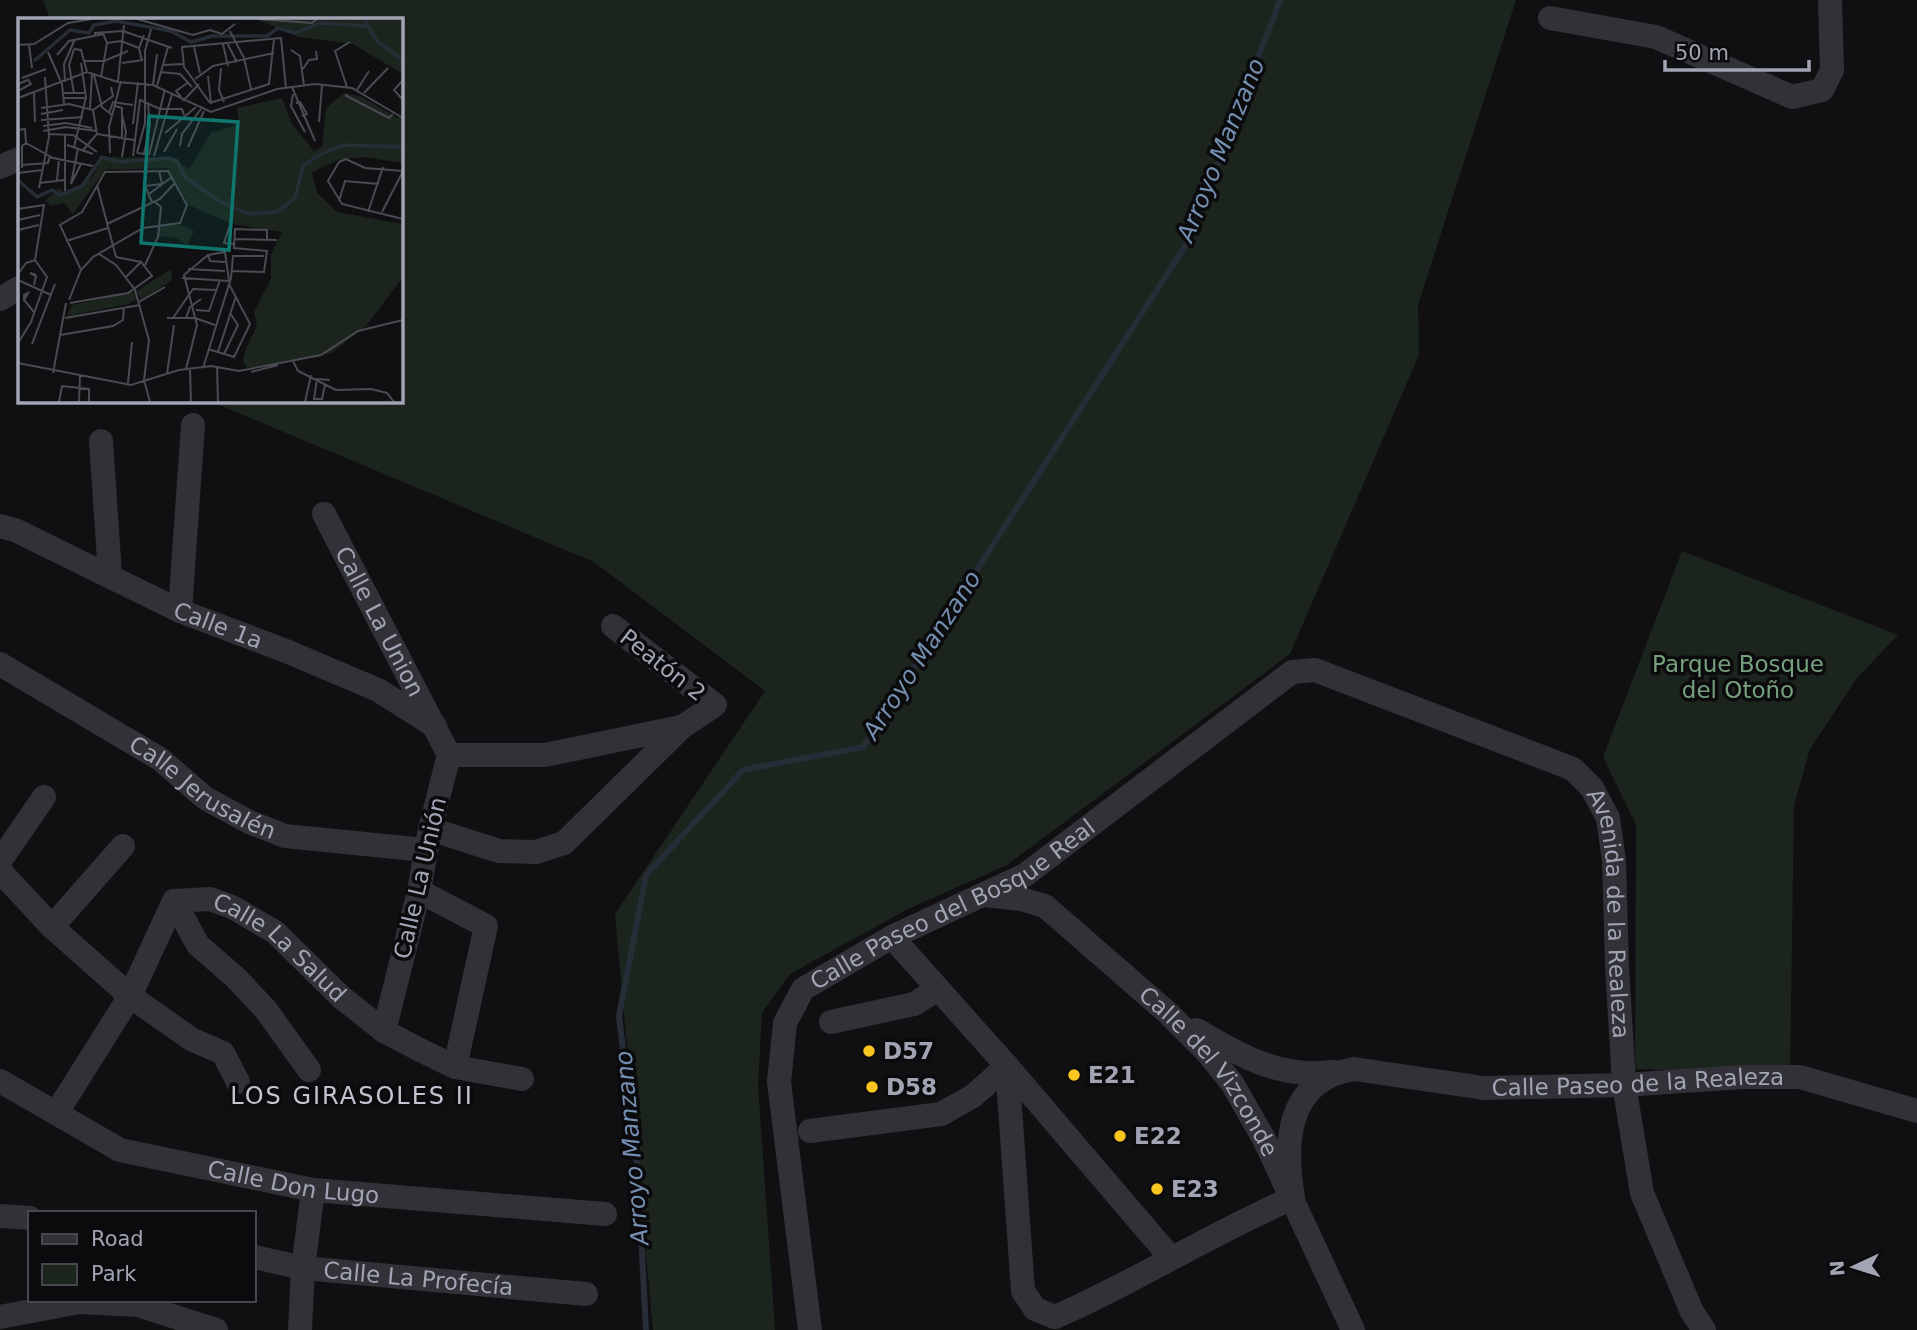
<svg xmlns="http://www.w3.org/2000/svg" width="1917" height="1330" viewBox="0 0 1917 1330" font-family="'DejaVu Sans',sans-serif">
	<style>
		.green { fill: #1c241e }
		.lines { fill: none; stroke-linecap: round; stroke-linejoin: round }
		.stream { stroke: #262d36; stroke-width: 6 }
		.minor { stroke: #313137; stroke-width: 24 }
		.poi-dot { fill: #fac61f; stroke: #0b0b0d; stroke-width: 2.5 }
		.labels { text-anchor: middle; stroke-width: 7; stroke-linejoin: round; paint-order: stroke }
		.street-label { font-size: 23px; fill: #a0a4b3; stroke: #0b0b0d }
		.park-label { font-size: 23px; fill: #76a07d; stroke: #0b0b0d }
		.poi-label { font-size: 23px; font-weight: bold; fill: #a0a4b3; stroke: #0b0b0d; text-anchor: start }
		.water-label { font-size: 24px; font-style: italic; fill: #758fb1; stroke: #0b0b0d }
		.neighbourhood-label { font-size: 24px; letter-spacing: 2px; fill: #c2c4cf; stroke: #0b0b0d }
		.inset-river { fill: none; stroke: #262d36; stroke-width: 3.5 }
		.inset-road { fill: none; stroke: #4a4b52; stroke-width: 2 }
		.view { fill: #0f766e; fill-opacity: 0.15; stroke: #0f766e; stroke-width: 3.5 }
		.inset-edge { fill: none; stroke: #a0a4b3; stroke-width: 3.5 }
	</style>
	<rect width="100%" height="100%" fill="#101012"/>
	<path class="green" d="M 43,0 L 1516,0 L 1418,305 L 1419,355 L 1290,654 L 1007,865 L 908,909 L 790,974 L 762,1013 L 758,1084 L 775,1330 L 653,1330 L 615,914 L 765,691 L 594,562 L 210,401 L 401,401 L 401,19 L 50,19 Z
		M 1682,551 L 1898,635 L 1857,678 L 1810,749 L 1794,805 L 1790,1074 L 1635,1069 L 1636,825 L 1603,757 Z"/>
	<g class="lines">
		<path class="stream" d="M 646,1330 L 638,1175 L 619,1016 L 646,875 L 743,770 L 863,747 L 1189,240 L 1280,0"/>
		<g class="minor">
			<path d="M 1550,18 L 1656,37 L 1792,97 L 1822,90 L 1832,70 L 1830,0"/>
			<path d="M 0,167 L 19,159"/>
			<path d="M 0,299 L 19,288"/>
			<path d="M 101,441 L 110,575"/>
			<path id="s1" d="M 324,514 L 449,755 L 430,829 L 419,891 L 384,1031"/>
			<path id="s2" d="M 0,526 L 15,530 L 180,611 L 286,651 L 378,690 L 435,726"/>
			<path d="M 180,611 L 193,425"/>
			<path id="s3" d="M 0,664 L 160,759 L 205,798 L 249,822 L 285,836 L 425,850"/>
			<path d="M 449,755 L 545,755 L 681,727"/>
			<path d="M 430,829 L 499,851 L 536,852 L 564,843 L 682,727 L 715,705 L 613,626"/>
			<path d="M 0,861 L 44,797"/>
			<path d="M 0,871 L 52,927 L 130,996 L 191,1039 L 223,1053 L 238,1082"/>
			<path d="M 419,891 L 486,926 L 455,1067"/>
			<path id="s4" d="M 985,895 L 1021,899 L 1045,906 L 1169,1014 L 1206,1051 L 1232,1083 L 1264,1139 L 1353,1330"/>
			<path id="s5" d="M 174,901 L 210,899 L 232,907 L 275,932 L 341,997 L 384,1031 L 418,1049 L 455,1067 L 522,1079"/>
			<path d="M 174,901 L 198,945 L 235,977 L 266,1010 L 309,1070"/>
			<path d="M 52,927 L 123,846"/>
			<path d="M 892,937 L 1007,1066 L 1171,1258"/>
			<path d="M 831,1022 L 914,1004 L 938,989"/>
			<path d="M 1197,1030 C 1240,1056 1281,1079 1333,1072"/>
			<path d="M 1007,1066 L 1023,1291 L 1035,1309 L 1055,1317 C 1136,1282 1211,1233 1293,1198"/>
			<path id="s6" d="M 0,1081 L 120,1150 L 313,1190 L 605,1214"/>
			<path d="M 57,1112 L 130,996 L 174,901"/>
			<path d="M 810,1131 L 941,1114 L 973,1096 L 1007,1066"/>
			<path id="s7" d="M 1293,1198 C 1284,1142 1286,1080 1354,1069 L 1484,1088 L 1624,1085 L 1743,1077 L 1800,1077 L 1917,1111"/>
			<path d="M 0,1216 L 30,1218"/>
			<path id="s8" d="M 254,1257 L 303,1268 L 586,1294"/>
			<path d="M 0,1317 L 79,1302 L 138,1305 L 216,1330"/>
			<path d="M 300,1330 L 303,1268 L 313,1190"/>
			<path id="s9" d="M 810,1330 L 779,1082 L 785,1023 L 803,989 L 892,937 L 1025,875 L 1292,672 L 1315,670 L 1573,769 L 1592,788 L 1608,818 L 1614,860 L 1617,965 L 1624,1085 L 1642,1193 L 1692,1312 L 1704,1330"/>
		</g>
	</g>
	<g class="poi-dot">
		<circle cx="869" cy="1051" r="7"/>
		<circle cx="1074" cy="1075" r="7"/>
		<circle cx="872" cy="1087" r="7"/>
		<circle cx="1120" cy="1136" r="7"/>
		<circle cx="1157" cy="1189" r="7"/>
	</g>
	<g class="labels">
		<g class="street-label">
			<text dy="8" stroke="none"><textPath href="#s1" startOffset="121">Calle La Union</textPath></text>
			<text dy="8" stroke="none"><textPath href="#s2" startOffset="240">Calle 1a</textPath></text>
			<text transform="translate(663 665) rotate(38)" y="8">Peatón 2</text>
			<text dy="8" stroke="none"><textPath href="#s3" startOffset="238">Calle Jerusalén</textPath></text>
			<text transform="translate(420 878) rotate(-77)" y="8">Calle La Unión</text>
			<text dy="8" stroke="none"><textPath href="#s9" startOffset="520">Calle Paseo del Bosque Real</textPath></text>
			<text dy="8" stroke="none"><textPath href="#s9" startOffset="1388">Avenida de la Realeza</textPath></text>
			<text dy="8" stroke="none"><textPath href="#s5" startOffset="122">Calle La Salud</textPath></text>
			<text dy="8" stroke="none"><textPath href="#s4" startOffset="296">Calle del Vizconde</textPath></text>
			<text dy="8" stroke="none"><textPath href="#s7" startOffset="448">Calle Paseo de la Realeza</textPath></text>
			<text dy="8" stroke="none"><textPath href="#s6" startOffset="315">Calle Don Lugo</textPath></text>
			<text dy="8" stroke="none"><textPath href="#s8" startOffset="166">Calle La Profecía</textPath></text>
		</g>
		<g class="park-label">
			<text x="1738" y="672">Parque Bosque<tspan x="1738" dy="26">del Otoño</tspan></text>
		</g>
		<g class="poi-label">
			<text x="883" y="1059">D57</text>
			<text x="1088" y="1083">E21</text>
			<text x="886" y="1095">D58</text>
			<text x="1134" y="1144">E22</text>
			<text x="1171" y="1197">E23</text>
		</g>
		<g class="water-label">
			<text transform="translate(1221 150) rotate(-68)" y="8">Arroyo Manzano</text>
			<text transform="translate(922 655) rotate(-57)" y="8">Arroyo Manzano</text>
			<text transform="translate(632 1148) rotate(-95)" y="8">Arroyo Manzano</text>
		</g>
		<g class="neighbourhood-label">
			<text x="352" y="1104">LOS GIRASOLES II</text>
		</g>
	</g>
	<g transform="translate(18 18)">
		<rect width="385" height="385" fill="#101012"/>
		<path d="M 238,1 L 385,1 L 385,56 L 335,26 L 281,19 ZM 326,75 L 344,79 L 379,100 L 385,97 L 385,145 L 344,139 L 320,142 L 294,154 L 299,175 L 319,194 L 385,206 L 385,259 L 348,308 L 314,335 L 229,350 L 225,343 L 228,330 L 239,308 L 236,294 L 253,261 L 253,236 L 264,214 L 215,206 L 171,187 L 149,150 L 87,152 L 55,196 L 46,185 L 33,188 L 27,183 L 41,170 L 47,175 L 63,168 L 76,157 L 83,139 L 156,140 L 171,151 L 193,115 L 221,106 L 219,90 L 264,80 L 274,106 L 296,133 L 304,129 L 308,90 ZM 162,207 L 176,213 L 169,227 L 158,220 L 140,218 L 141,208 ZM 153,251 L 154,262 L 123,283 L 119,273 ZM 116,274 L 118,281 L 111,286 L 49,298 L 54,287 Z" fill="#1c241e"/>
		<path class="inset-river" d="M 346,1 L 359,23 L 385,42M 16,43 L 52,12 L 71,15 L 76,7 L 98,3 L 153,13 L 173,24 L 194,18 L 249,18 L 260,10 L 277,15 L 302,5 L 350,8M 0,162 L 19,179 L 34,172 L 42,177 L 64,168 L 84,139 L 101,144 L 150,140 L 159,143 L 166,158 L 199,182 L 230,196 L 259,194 L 277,180 L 285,148 L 301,137 L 326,127 L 385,129"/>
		<path class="inset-road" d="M 119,1 L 175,17 L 192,12 L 204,16 L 217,6M 240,1 L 294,5 L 299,1M 212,13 L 226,40 L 233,71M 77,19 L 77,15 L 105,13 L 154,30M 89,25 L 103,23 L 121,30M 209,25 L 219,44M 205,26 L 210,48M 0,27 L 16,26 L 50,5 L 74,1M 11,27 L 14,50M 176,29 L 182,55M 56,31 L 63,32 L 69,54M 273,32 L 282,38 L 286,68M 30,34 L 44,66 L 46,86M 39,37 L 51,23 L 86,16M 67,43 L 86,43 L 110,33M 124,43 L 121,30 L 126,17M 104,45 L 125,42M 144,47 L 165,46M 203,50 L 201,72 L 206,84M 285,51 L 291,42 L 299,41 L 298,33M 143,54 L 162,56 L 174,69M 76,57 L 84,89 L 94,97M 190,58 L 193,85M 83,59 L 89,25 L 85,15M 4,60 L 28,51M 177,61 L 195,48 L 256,35M 385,62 L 376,72 L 385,82M 100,63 L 106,7M 47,64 L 46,46 L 57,21M 0,66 L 10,62 L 13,66 L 0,73M 135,67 L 139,36M 139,68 L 150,29M 274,69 L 297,123M 329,69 L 317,33 L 332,24M 339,72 L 351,53M 16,75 L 17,104M 45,75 L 68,75M 56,75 L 51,47 L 56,31M 346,75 L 370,50M 275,76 L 273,88 L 287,114M 327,77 L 371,100 L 375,96M 163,79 L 158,73 L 171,64M 0,80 L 69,54 L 100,64 L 135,67 L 193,94 L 259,71 L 297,66 L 334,70 L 385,100M 45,80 L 68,80M 165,83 L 181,66M 192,85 L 166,49 L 164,29 L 263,20 L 268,70M 192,85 L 251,66 L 256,21M 278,85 L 282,84 L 289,96 L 284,98M 97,88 L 104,90 L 104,120M 23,90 L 51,86 L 75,92M 72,90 L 74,56M 75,92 L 95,78 L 93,69M 91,95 L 95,84 L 115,87M 23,96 L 45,92M 23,102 L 65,99M 301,104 L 304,67M 115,106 L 120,64M 25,108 L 48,105 L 74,110M 0,112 L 7,111 L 8,125M 25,113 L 48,109 L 79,113M 147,115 L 178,89M 31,116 L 55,117 L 79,134M 79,116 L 116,122M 8,125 L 35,140 L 75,148M 49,127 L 75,136M 162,128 L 164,116 L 183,91M 56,129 L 68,79 L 63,45M 170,129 L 186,93M 65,132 L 79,116 L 75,92M 146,134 L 159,111M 92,135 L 91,109 L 103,63M 119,135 L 127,105 L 127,33 L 133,11M 119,135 L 126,136 L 132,107 L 130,86M 131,137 L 147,71M 115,138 L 122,82 L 142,91 L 164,91 L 166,97M 136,138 L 154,76M 104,139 L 108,114 L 104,97M 321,144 L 310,163 L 324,186 L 385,201M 321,144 L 328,141 L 347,150 L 385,153M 3,147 L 30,145 L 32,138M 4,150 L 4,128 L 8,125M 0,155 L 24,152M 39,162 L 41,141M 22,165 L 46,162M 53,166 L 60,130M 53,166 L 63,146M 79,167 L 98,239M 21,170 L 31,119 L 27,59M 47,173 L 47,116M 131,176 L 154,159M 321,183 L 327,163 L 361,166M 134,184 L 127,168 L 144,166 L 141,153M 0,191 L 26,187 L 17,242 L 29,259 L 13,304 L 0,325M 350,194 L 365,149M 364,194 L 385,153M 0,202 L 22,197M 89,206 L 142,181 L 156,166M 212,207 L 206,225 L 216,226M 0,212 L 21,207M 217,221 L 259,222M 48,223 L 90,210M 81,236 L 98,247 L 117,272 L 131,322 L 126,362 L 132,384M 190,237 L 192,243 L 207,244M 127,247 L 140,219 L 143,189 L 137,184M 170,251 L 207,253M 214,253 L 246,254 L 249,233 L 216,230 L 217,211 L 249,212 L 249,222M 0,256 L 8,245 L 17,242M 108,259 L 124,243M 164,260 L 211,263M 0,262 L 33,277M 16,267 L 18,258 L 12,255 L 18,257M 6,282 L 10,275 L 6,277 L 6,282 L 16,294M 51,282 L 63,252 L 75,239 L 125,210 L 162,205 L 169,187 L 150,153 L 87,154 L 64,194 L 42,207 L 63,252M 121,284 L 147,269M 52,285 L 110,275 L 134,258 L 123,244 L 98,239M 178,292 L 191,293 L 202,262M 47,300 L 122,287M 149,300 L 177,300 L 197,307M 155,300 L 175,271 L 198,272M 168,300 L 172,289 L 183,281M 42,317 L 95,308 L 105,302 L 106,289M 14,326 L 37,266M 190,331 L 216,339 L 232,306 L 211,266M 200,334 L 218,278M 206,336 L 220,307 L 212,295M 275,343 L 280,353 L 318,372M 0,345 L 113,367 L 161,352 L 193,348 L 221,353 L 303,337 L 340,313 L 385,302M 199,349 L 200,384M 185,350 L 213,260 L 215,238 L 246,238M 168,351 L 179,307 L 166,257 L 190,237 L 207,234 L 211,263M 172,352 L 173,384M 233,354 L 260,347M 35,355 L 48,285M 149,356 L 156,307M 110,365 L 114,324M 307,367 L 304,381 L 296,381 L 299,361 L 312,362M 318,372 L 353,371 L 369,375 L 376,384M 41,384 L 44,368 L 71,371 L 71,384M 61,384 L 62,357M 287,384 L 293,357"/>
		<path class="view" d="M 131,98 L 220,104 L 211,232 L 123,225 Z"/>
		<rect width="385" height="385" class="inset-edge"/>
	</g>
	<rect x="28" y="1211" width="228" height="91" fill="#0b0b0d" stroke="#47484f" stroke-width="2"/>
	<rect x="42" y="1234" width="35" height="10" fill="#313137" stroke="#47484f" stroke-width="2"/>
	<text x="91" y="1246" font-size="21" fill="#a0a4b3">Road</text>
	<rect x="42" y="1264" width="35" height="21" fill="#1c241e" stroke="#47484f" stroke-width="2"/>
	<text x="91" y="1281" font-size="21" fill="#a0a4b3">Park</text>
	<g transform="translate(1854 1267) rotate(266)" stroke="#0b0b0d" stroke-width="5" paint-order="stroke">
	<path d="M0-5L12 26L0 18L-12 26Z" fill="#a0a4b3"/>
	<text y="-10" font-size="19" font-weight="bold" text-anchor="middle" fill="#a0a4b3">N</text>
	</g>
	<path d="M1665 60v10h144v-10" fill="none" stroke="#a0a4b3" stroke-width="3.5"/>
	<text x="1675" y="60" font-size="21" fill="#a0a4b3" stroke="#0b0b0d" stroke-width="5" paint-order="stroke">50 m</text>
</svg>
